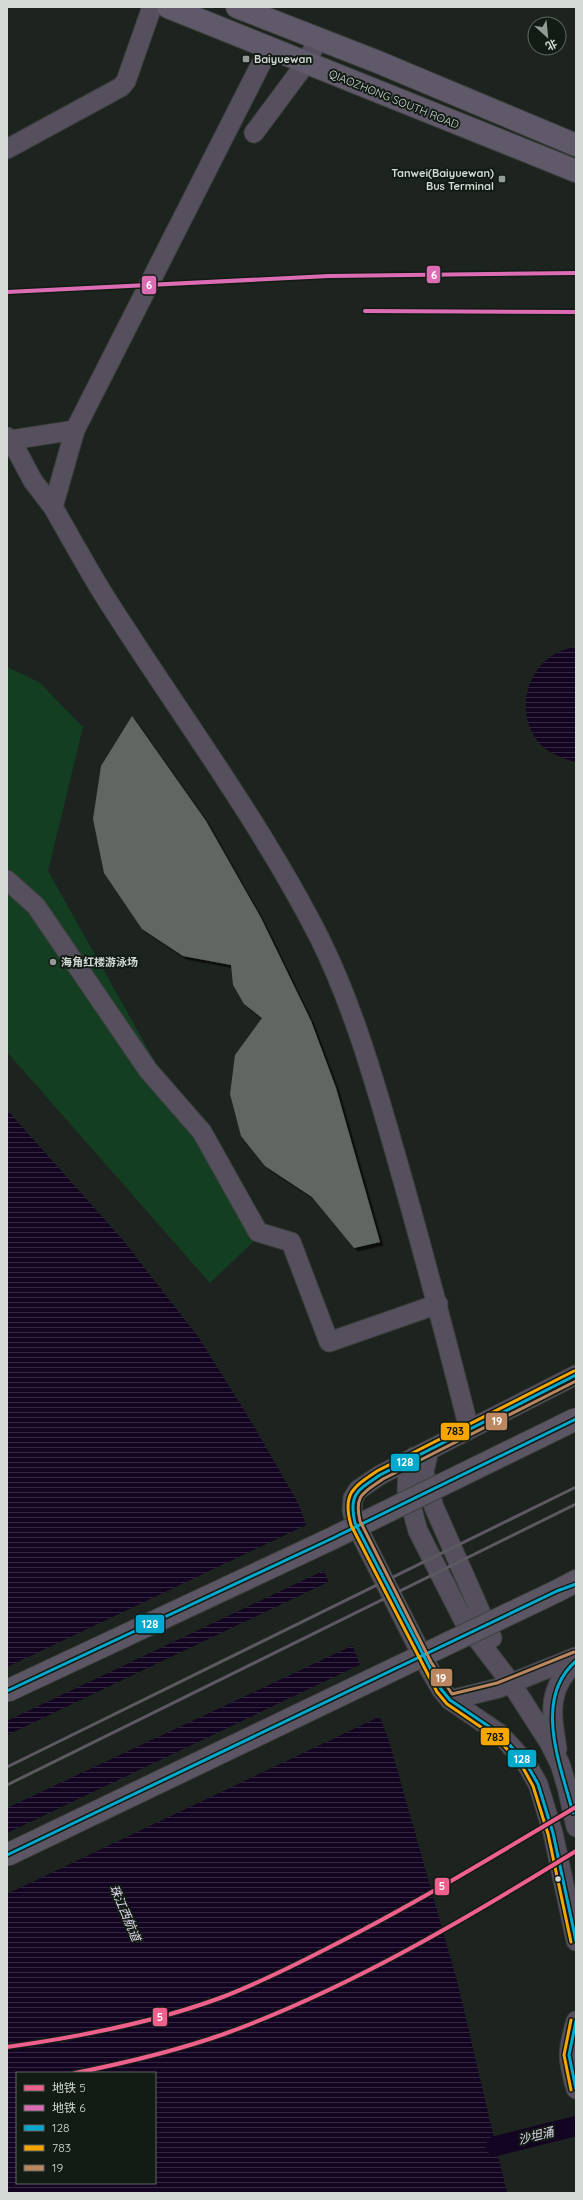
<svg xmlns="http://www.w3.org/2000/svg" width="583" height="2200" viewBox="0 0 583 2200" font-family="Quicksand,'Noto Sans SC',sans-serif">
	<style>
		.green { fill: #143e22 }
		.water { fill: url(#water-rules); fill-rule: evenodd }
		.pier { fill: #1d231e }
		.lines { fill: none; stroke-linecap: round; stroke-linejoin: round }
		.canal { stroke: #130421; stroke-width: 20 }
		.building { fill: #616662; filter: url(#shadow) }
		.minor-casing { stroke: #3b3f3c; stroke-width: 21 }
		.major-casing { stroke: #3b3f3c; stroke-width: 24 }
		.highway-casing { stroke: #3b3f3c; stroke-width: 24 }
		.minor { stroke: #56505e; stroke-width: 19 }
		.major { stroke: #5f5969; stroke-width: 22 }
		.highway { stroke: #5c5664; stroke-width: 22 }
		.rail { stroke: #5c5961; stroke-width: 3 }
		.highway-bridge-casing { stroke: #3b3f3c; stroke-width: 24; stroke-linecap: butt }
		.highway-bridge { stroke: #5c5664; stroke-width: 22 }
		.bus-1-casing { stroke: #121b14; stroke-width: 6 }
		.bus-2-casing { stroke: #121b14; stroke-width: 6 }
		.bus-3-casing { stroke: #121b14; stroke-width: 6 }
		.bus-1 { stroke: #00a9ce; stroke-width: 3 }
		.bus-2 { stroke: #f7a600; stroke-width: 3 }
		.bus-3 { stroke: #bb8660; stroke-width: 3 }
		.metro-1-casing { stroke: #121b14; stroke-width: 7 }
		.metro-2-casing { stroke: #121b14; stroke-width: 7 }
		.metro-1 { stroke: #f0608e; stroke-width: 4 }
		.metro-2 { stroke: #dc6cb4; stroke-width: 4 }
		.poi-dot { fill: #949a95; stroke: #121b14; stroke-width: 1.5 }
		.bus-dot { fill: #d4dad5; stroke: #121b14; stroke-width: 1.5 }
		.labels { text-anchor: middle; stroke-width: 4; stroke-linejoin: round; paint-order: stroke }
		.poi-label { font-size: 11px; font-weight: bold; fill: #d4dad5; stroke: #121b14; text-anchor: start }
		.street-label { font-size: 11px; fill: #d4dad5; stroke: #121b14 }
		.water-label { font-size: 12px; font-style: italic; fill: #e4dbf0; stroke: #121b14 }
		.line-badge { stroke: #121b14; stroke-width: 1.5 }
		.badge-label { font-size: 11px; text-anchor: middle; font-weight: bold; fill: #fff }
		.pale-badge-label { font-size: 11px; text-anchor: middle; font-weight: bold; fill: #111 }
	</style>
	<defs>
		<pattern id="water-rules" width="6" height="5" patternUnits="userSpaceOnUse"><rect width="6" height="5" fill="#130421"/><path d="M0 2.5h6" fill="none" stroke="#342840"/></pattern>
		<filter id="shadow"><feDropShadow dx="3.5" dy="3.5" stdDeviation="0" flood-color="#0009"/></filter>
	</defs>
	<rect width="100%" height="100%" fill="#1d231e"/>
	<path class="green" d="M 7,667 L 39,682 L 83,727 L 48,871 L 255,1240 L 210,1283 L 7,1052 Z"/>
	<path class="water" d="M 576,647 L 576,762 L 575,762 C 563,758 549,754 540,744 C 510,709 530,653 576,647 Z
		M 7,1110 L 122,1239 L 199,1338 L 252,1423 L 298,1503 L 389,1741 L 457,1981 L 507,2193 L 7,2193 ZM 17,2073 L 155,2073 L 155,2183 L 17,2183 Z"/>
	<path class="pier" d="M 308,1524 L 325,1570 L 7,1721 L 7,1667 Z
		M 330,1581 L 354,1645 L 7,1808 L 7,1735 Z
		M 361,1664 L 381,1716 L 7,1894 L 7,1833 Z"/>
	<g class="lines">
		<path class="canal" d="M 496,2146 L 576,2126"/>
	</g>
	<path class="building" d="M 132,716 L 206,821 L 261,918 L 311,1021 L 336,1088 L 380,1242 L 354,1248 L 312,1197 L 265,1166 L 241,1136 L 230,1094 L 235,1055 L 262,1018 L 244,1004 L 233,985 L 231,965 L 183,956 L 142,929 L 104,873 L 93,819 L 101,766 Z"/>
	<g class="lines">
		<g class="minor-casing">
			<path id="minor" d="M 269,48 L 75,430 L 53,507 C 69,535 85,564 102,592 C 175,708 258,817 320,939 C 354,1008 375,1083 396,1156 C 422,1247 446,1338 469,1429
				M 254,133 L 306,63 L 318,39
				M 7,149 L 121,87 L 126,81 L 152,7
				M 7,437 L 11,440 L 75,430
				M 11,440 L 33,481 L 53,507
				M 7,880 L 36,906 L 148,1070 L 202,1132 L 258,1232 L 291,1242 L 329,1342 L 438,1304
				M 576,1375 L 380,1475 L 358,1490 L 353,1498 L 352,1510 L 355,1523 L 427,1665 L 441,1689 L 450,1700 L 500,1734 L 526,1763 L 538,1784 L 553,1833 L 576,1941
				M 429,1450 L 424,1472 L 434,1507 L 492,1638
				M 414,1457 L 408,1471 L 407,1491 L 418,1531 L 465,1623 L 511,1683 L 549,1742 L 560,1764 L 567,1787 L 576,1827
				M 450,1700 L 499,1688 L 576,1657
				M 557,1749 C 551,1712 547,1689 576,1661
				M 576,2021 C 567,2052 567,2057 576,2089"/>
		</g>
		<g class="major-casing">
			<path id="major" d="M 168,7 L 576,171
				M 237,7 L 378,62 L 576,145"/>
		</g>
		<g class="highway-casing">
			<path id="highway" d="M 557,1591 L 576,1581"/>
		</g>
		<use href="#minor" class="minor"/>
		<use href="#major" class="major"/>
		<use href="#highway" class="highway"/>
		<path class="rail" d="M 7,1767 L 576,1487
			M 7,1785 L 576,1504"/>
		<g class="highway-bridge-casing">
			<path id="highway-bridge" d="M 7,1691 L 333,1538 L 576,1419
				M 7,1855 L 557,1591"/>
		</g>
		<use href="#highway-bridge" class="highway-bridge"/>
		<g class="bus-1-casing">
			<path id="bus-1" d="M 576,1375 L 380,1475 C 358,1490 348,1494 355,1523 L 441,1689 L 450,1700 L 500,1734 L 526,1763 L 538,1784 L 553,1833 L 576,1941
				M 7,1691 L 333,1538 L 576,1419
				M 573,1813 C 561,1766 532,1699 576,1661
				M 7,1855 L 557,1591 L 576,1584
				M 576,2021 L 569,2055 L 576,2089"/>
		</g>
		<g class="bus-2-casing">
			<path id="bus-2" d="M 571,1942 L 548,1834 L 533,1786 L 522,1766 L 497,1738 L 447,1704 L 437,1692 L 351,1525 C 342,1494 353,1487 377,1471 L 574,1371
				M 571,2090 L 564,2055 L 571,2020"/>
		</g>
		<g class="bus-3-casing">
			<path id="bus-3" d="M 574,1652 L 497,1683 L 452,1694 L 431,1662 L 360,1521 C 354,1495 363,1493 383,1479 L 576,1381"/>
		</g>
		<use href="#bus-1" class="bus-1"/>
		<use href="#bus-2" class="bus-2"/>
		<use href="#bus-3" class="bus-3"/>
		<g class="metro-1-casing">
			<path id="metro-1" d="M 7,2047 C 79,2037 152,2023 220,1998 C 257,1984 293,1966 328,1948 C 413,1905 494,1856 576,1807
				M 75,2073 C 125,2063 176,2051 224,2034 C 348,1989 464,1920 576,1851"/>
		</g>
		<g class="metro-2-casing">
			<path id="metro-2" d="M 7,292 L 329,276 L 576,273
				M 365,311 L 576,312"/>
		</g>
		<use href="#metro-1" class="metro-1"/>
		<use href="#metro-2" class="metro-2"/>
	</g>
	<g class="poi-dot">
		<rect x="242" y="55" width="8" height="8" rx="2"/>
		<rect x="498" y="175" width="8" height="8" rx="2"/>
		<circle cx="53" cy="962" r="4"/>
	</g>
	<circle class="bus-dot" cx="558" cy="1879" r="3.5"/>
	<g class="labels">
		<g class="poi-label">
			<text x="254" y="63">Baiyuewan</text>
			<text x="494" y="177" text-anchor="end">Tanwei(Baiyuewan)<tspan x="494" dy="13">Bus Terminal</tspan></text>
			<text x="61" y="966">海角红楼游泳场</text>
		</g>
		<g class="street-label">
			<text transform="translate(394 99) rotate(22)" y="4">QIAOZHONG SOUTH ROAD</text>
		</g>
		<g class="water-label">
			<text transform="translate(125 1913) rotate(67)" y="4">珠江西航道</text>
			<text transform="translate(536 2136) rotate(-14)" y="4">沙坦涌</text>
		</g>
	</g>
	<g class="line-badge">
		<rect x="426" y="265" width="15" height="19" rx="4" fill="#dc6cb4"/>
		<rect x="141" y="275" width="16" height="20" rx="4" fill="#dc6cb4"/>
		<rect x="485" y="1412" width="23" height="19" rx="4" fill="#bb8660"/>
		<rect x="440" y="1422" width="30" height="19" rx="4" fill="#f7a600"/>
		<rect x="390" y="1453" width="30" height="19" rx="4" fill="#00a9ce"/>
		<rect x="135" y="1614" width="30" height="20" rx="4" fill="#00a9ce"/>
		<rect x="430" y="1668" width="23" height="19" rx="4" fill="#bb8660"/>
		<rect x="480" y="1727" width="30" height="19" rx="4" fill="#f7a600"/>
		<rect x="507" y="1749" width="30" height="19" rx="4" fill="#00a9ce"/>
		<rect x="434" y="1877" width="16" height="19" rx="4" fill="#f0608e"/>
		<rect x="152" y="2007" width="16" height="20" rx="4" fill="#f0608e"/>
	</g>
	<g class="badge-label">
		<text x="434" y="279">6</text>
		<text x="149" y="289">6</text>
		<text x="497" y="1425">19</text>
		<text x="405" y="1466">128</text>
		<text x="150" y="1628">128</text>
		<text x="441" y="1682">19</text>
		<text x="522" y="1763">128</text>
		<text x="442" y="1890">5</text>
		<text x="160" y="2021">5</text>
	</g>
	<g class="pale-badge-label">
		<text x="455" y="1435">783</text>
		<text x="495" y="1741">783</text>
	</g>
	<rect width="583" height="2200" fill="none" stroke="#d4dad5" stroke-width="16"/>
	<rect x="16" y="2072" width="140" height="112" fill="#121b14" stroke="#606761"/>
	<rect x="24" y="2085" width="20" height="6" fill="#f0608e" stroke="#606761"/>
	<text x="52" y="2092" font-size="12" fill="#d4dad5">地铁 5</text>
	<rect x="24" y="2105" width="20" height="6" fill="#dc6cb4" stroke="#606761"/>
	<text x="52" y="2112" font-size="12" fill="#d4dad5">地铁 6</text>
	<rect x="24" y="2125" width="20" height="6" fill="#00a9ce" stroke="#606761"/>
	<text x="52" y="2132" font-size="12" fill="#d4dad5">128</text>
	<rect x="24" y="2145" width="20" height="6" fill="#f7a600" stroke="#606761"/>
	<text x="52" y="2152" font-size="12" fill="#d4dad5">783</text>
	<rect x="24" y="2165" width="20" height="6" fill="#bb8660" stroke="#606761"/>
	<text x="52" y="2172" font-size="12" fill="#d4dad5">19</text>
	<g transform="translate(547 36) rotate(153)"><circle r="19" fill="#121b14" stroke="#606761"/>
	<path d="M0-3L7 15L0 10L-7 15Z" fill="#949a95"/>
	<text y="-6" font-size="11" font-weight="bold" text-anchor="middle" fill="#d4dad5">北</text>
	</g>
</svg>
